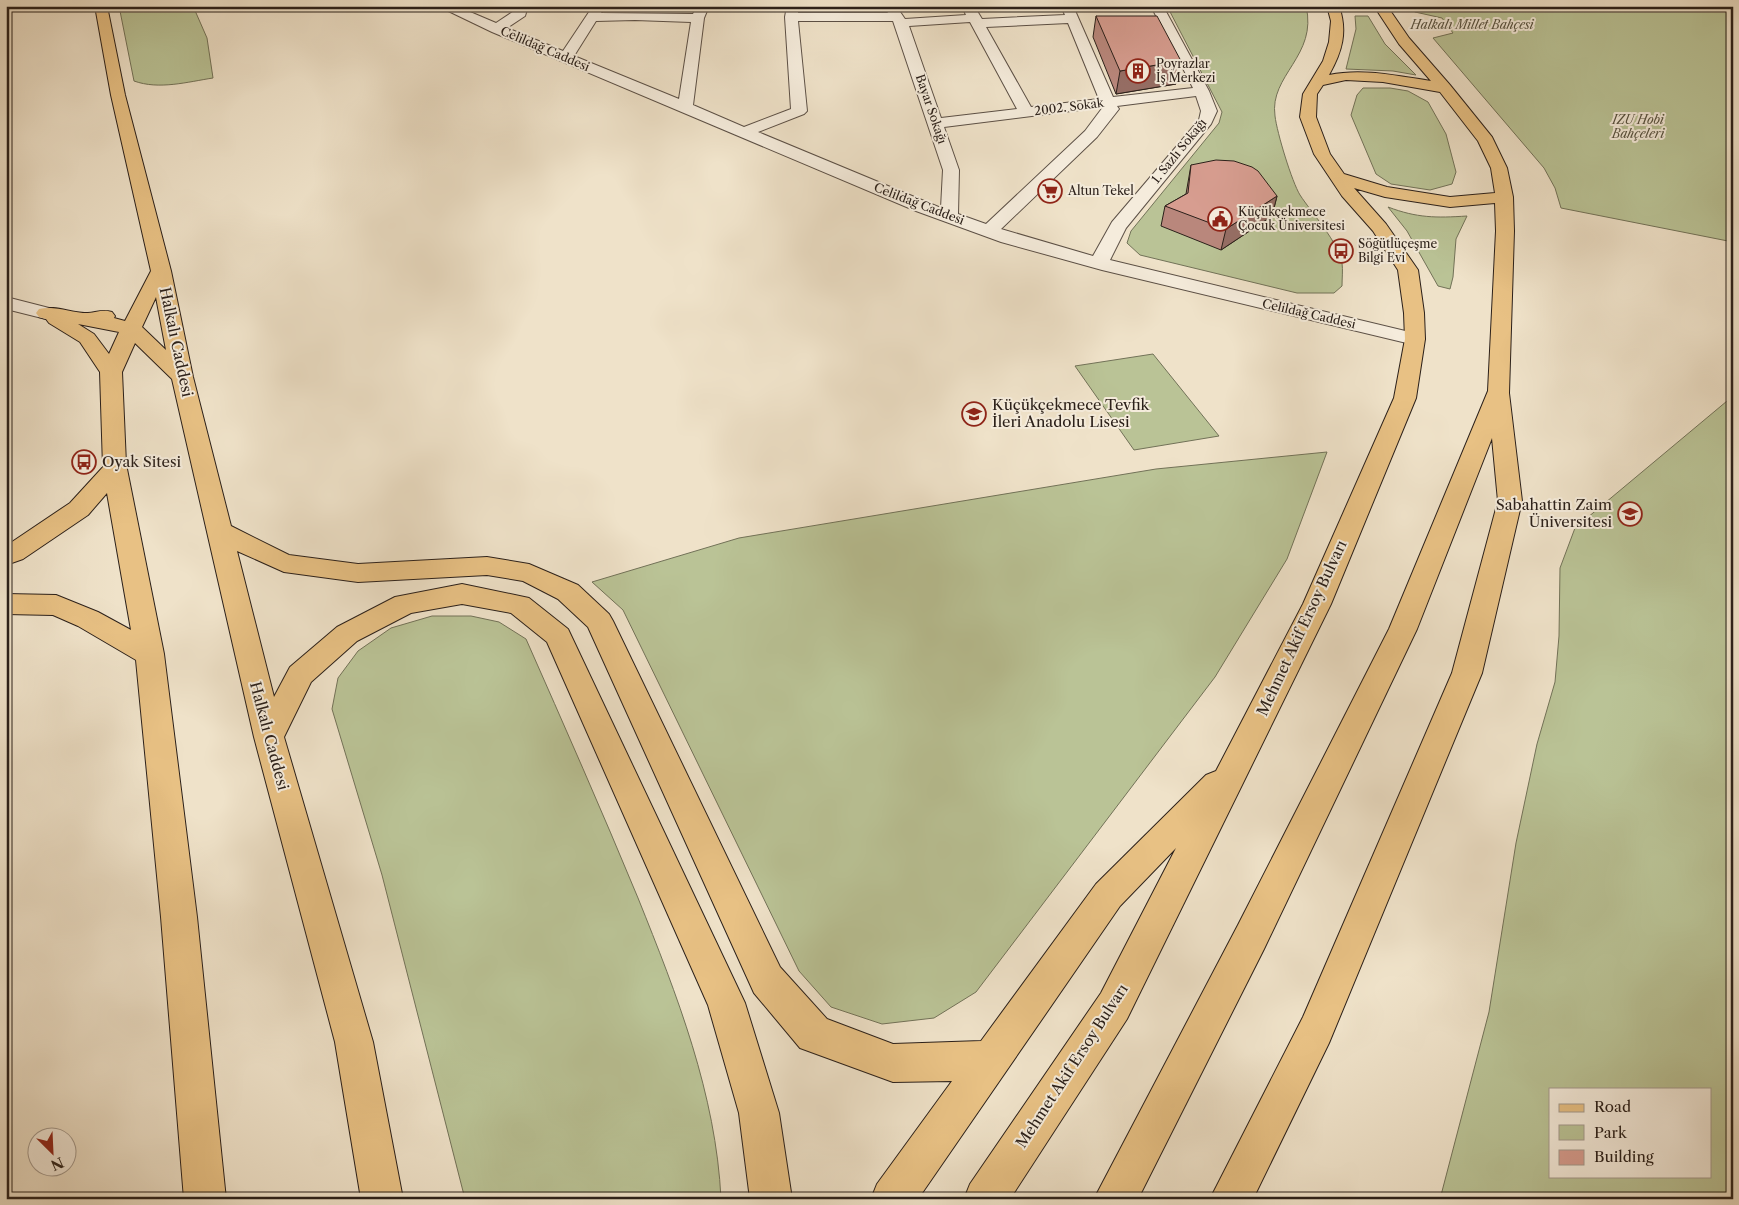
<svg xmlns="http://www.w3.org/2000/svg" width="1739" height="1205" viewBox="0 0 1739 1205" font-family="'Libre Caslon Text',serif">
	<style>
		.green { fill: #bac396; stroke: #727258; fill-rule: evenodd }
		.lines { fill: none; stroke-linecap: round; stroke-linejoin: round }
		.minor-casing { stroke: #5c5046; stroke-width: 2 }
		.major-casing { stroke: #2b201a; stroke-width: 2 }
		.minor { fill: #f5ecdc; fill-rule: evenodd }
		.major { fill: #e8c184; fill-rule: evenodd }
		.wall { fill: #b9877c; stroke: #2b201a }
		.shaded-wall { fill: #966e65; stroke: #2b201a }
		.building { fill: #d79d90; stroke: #2b201a }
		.labels { text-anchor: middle; stroke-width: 4; stroke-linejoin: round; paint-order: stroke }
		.far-park-label { font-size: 12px; font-style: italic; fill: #56513f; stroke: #f5ecdc }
		.far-street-label { font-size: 12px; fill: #2b201a; stroke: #f5ecdc }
		.far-poi-label { font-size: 12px; fill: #2b201a; stroke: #f5ecdc; text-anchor: start }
		.street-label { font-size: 15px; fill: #2b201a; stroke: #f5ecdc }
		.poi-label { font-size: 15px; fill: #2b201a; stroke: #f5ecdc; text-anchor: start }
	</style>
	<rect width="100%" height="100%" fill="#efe2c9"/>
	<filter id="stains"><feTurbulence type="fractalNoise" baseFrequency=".004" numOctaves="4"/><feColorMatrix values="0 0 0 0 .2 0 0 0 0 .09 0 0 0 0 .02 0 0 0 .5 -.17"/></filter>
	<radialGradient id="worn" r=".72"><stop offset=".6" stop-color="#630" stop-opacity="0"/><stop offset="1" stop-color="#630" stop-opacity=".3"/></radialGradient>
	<path class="green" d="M 119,6 L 193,6 L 207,38 L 213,78 C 187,82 159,90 134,81 Z
		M 1167,6 L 1306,6 C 1318,56 1269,75 1275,116 C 1277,133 1292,182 1300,195 C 1311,212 1339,243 1342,263 C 1343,270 1342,278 1342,286 L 1334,293 L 1297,293 L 1140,255 L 1127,243 L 1131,231 L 1219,123 L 1222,112 Z
		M 1407,6 L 1733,6 L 1733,242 L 1561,208 L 1555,188 L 1544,168 L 1433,38 L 1453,33 L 1442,18 L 1415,12 Z
		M 1355,16 L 1368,16 L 1385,44 L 1416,75 L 1393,71 L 1346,69 L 1356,29 Z
		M 1363,88 L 1390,88 L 1408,91 L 1428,102 L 1446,134 L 1456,172 L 1452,184 L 1430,190 L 1391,184 L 1376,174 L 1351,115 L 1357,95 Z
		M 1388,207 C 1417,218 1436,218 1467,216 L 1456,239 L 1453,277 L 1450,289 L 1438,286 L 1407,231 Z
		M 1153,354 L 1219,436 L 1134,450 L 1075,366 Z
		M 1733,396 L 1733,1199 L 1440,1199 L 1489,1012 L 1516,843 L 1537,744 L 1555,682 L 1559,636 L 1560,568 L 1575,528 ZM 1550,1089 L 1710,1089 L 1710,1176 L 1550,1176 Z
		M 1327,452 L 1287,559 L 1215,677 L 976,992 L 934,1018 L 882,1024 L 831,1007 L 799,971 L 623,610 L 592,582 L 739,538 L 1156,469 Z
		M 432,616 L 471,616 L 499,622 L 526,639 C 564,725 602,811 638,898 C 677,995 716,1094 721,1199 L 465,1199 L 382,875 L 332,709 L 338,678 L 358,651 L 391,628 Z"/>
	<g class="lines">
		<g class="minor-casing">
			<path id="minor" d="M 438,6 L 456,6 L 496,23 L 514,11 L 516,6 L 528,6 L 525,16 L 507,28 L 563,51 L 593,6 L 605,6 L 601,13 L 693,14 L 697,6 L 709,6 L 704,18 L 693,105 L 744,127 L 791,109 L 785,17 L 787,6 L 799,6 L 798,13 L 888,13 L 884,6 L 896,6 L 905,19 L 966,15 L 962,6 L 974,6 L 982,19 L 1065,15 L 1061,6 L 1073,6 L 1113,97 L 1193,88 L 1151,6 L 1163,6 L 1209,91 L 1217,111 L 1211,124 L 1126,228 L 1110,260 L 1422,335 L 1425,339 L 1422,343 L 1415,345 L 1102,270 L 1001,242 L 916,211 L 492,32 ZM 635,20 L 691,22 L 679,99 L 574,56 L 596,21 ZM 798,21 L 893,21 L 943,170 L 941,208 L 758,132 L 804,114 L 807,111 ZM 970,22 L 1017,109 L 941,118 L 909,26 ZM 1068,23 L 1099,99 L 1031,107 L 986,27 ZM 1196,96 L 1201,111 L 1199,120 L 1112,222 L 1093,256 L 1001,229 L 1097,137 L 1119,109 L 1117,106 ZM 1103,107 L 1085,131 L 986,224 L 958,214 L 959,170 L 944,127 Z
				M 6,297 L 53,309 L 56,313 L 53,317 L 46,319 L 6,309 Z"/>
		</g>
		<g class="major-casing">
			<path id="major" d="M 95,6 L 107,6 L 125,95 L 171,271 L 193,377 L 231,526 L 289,555 L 358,564 L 487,557 L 529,564 L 578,585 L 609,614 L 613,621 L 780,967 L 827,1019 L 893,1044 L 981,1041 L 1096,884 L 1206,775 L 1216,771 L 1303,604 L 1394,398 L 1405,339 L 1404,313 L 1398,270 L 1373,231 L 1342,196 L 1314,154 L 1300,117 L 1303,94 L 1323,61 L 1329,42 L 1331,21 L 1327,6 L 1339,6 C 1348,32 1342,52 1329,75 C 1363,68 1397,76 1431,81 L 1399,44 L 1374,6 L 1387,6 L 1409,38 L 1450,85 L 1492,137 L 1507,168 L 1513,197 L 1514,231 L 1509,393 L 1522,501 L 1482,673 L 1329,1043 L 1253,1199 L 1210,1199 L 1303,1017 L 1452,673 L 1498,501 L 1492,438 L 1417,629 L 1264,949 L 1138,1199 L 1094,1199 L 1238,925 L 1389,629 L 1488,391 L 1496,231 L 1495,203 L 1450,207 L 1385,197 L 1354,188 L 1386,224 L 1418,270 L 1424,313 L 1425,339 L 1416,398 L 1331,604 L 1127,1019 L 1010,1199 L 964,1199 L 970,1184 L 1101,993 L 1176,848 L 1120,906 L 918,1199 L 871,1199 L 877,1184 L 952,1081 L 893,1082 L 800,1048 L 754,993 L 588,627 L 558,599 L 523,581 L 487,575 L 358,582 L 284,572 L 237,551 L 274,697 L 290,667 L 337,627 L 395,597 L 462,584 L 529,598 L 568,629 L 745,1003 L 779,1113 L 792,1199 L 750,1199 L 739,1113 L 708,1005 L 547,642 L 511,613 L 462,604 L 411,613 L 357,641 L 311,682 L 284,737 L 373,1042 L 403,1199 L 361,1199 L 335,1042 L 254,737 L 172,379 L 135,343 L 122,372 L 126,464 L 164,654 L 197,917 L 226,1199 L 184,1199 L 161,917 L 136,660 L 78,626 L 53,615 L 6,614 L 6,594 L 56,595 L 98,612 L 131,630 L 107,493 L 88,515 L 23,559 L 6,565 L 6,546 L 70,503 L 103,467 L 100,372 L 80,342 L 49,323 L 46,319 L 39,317 L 36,313 L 39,309 C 55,305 71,313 88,313 C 97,312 103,309 112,312 L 115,316 L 114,318 L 125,321 L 151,271 L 111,95 ZM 1346,80 L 1383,82 L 1440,92 L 1478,141 L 1491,168 L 1495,193 L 1450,197 L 1387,187 L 1344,174 L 1330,154 L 1316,117 L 1317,94 L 1323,85 ZM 156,297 L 166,350 L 142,327 ZM 78,324 L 119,332 L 109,354 L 94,334 Z"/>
		</g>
		<use href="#minor" class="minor"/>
		<use href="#major" class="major"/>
	</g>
	<path class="wall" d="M 1096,16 L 1181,61 L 1176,84 L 1116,94 L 1093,37 Z
		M 1191,165 L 1277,196 L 1272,216 L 1221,250 L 1161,226 L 1165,206 L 1186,194 Z"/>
	<path class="shaded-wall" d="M 1181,61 L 1176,84 L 1116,94 L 1120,71 Z
		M 1277,196 L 1272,216 L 1221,250 L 1226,229 Z"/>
	<path class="building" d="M 1096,16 L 1157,16 L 1181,61 L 1120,71 Z
		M 1216,160 L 1234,161 L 1252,167 L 1258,171 L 1277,196 L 1226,229 L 1165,206 L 1188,193 L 1191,165 Z"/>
	<defs>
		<g id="building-ring" transform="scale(1.25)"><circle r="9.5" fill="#f5ecdc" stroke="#8f2418" stroke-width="1.5"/><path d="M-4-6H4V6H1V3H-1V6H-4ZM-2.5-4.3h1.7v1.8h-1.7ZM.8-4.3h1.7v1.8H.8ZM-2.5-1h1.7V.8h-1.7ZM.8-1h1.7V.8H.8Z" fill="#8f2418"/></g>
		<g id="supermarket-ring" transform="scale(1.25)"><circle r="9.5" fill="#f5ecdc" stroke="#8f2418" stroke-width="1.5"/><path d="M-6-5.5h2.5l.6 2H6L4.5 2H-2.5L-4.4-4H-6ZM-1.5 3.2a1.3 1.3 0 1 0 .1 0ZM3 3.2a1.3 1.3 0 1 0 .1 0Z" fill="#8f2418"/></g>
		<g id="civic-ring" transform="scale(1.25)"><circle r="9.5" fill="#f5ecdc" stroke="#8f2418" stroke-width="1.5"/><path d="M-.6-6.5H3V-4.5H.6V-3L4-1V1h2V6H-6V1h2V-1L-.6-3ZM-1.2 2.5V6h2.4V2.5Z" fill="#8f2418"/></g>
		<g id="bus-ring" transform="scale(1.25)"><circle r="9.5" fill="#f5ecdc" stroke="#8f2418" stroke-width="1.5"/><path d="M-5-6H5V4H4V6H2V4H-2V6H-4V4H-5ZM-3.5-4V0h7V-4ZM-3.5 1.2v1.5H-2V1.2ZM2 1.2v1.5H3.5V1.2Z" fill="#8f2418"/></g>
		<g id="school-ring" transform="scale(1.25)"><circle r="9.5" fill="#f5ecdc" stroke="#8f2418" stroke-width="1.5"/><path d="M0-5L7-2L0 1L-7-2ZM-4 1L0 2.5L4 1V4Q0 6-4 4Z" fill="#8f2418"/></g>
		<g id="university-ring" transform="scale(1.25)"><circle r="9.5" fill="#f5ecdc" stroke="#8f2418" stroke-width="1.5"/><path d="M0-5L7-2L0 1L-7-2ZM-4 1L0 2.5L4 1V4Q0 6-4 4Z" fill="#8f2418"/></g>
	</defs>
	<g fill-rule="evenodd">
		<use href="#building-ring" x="1138" y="71"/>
		<use href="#supermarket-ring" x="1050" y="191"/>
		<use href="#civic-ring" x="1220" y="219"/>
		<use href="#bus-ring" x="1341" y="251"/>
		<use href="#school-ring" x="974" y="414"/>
		<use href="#bus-ring" x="84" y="462"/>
		<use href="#university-ring" x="1630" y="514"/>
	</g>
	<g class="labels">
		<g class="far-park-label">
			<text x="1472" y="29">Halkalı Millet Bahçesi</text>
			<text x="1638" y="124">IZU Hobi<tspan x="1638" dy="14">Bahçeleri</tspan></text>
		</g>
		<g class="far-street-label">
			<text transform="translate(545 49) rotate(23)" y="4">Celildağ Caddesi</text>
			<text transform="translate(1069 107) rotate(-7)" y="4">2002. Sokak</text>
			<text transform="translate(931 109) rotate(71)" y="4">Bayar Sokağı</text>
			<text transform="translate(1179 151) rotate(-51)" y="4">1. Sazlı Sokağı</text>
			<text transform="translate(919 204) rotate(21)" y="4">Celildağ Caddesi</text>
			<text transform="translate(1309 314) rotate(13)" y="4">Celildağ Caddesi</text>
		</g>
		<g class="far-poi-label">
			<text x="1156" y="68">Poyrazlar<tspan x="1156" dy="14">İş Merkezi</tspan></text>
			<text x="1068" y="195">Altun Tekel</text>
			<text x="1238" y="216">Küçükçekmece<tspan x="1238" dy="14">Çocuk Üniversitesi</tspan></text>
			<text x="1358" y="248">Söğütlüçeşme<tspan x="1358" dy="14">Bilgi Evi</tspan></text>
		</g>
		<g class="street-label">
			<text transform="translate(176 342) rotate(78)" y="5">Halkalı Caddesi</text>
			<text transform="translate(1302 628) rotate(-65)" y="5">Mehmet Akif Ersoy Bulvarı</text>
			<text transform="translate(269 736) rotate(75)" y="5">Halkalı Caddesi</text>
			<text transform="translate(1072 1066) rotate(-57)" y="5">Mehmet Akif Ersoy Bulvarı</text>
		</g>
		<g class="poi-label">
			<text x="992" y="410">Küçükçekmece Tevfik<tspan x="992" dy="17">İleri Anadolu Lisesi</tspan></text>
			<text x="102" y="467">Oyak Sitesi</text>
			<text x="1612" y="510" text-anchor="end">Sabahattin Zaim<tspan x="1612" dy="17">Üniversitesi</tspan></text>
		</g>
	</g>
	<rect width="1739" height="1205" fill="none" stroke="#efe2c9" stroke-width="25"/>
	<rect x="8" y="8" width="1724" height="1190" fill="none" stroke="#2b201a" stroke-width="2.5"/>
	<rect x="12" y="12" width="1714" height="1180" fill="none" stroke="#2b201a"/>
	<rect x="1549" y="1088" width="162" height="90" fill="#f5ecdc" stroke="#a49a8e"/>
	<rect x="1559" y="1104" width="25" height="8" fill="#e8c184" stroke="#a49a8e"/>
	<text x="1594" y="1112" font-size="15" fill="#2b201a">Road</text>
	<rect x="1559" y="1125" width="25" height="15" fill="#bac396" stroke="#a49a8e"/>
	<text x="1594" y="1138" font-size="15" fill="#2b201a">Park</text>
	<rect x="1559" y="1150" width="25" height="15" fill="#d79d90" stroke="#a49a8e"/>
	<text x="1594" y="1162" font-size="15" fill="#2b201a">Building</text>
	<g transform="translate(52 1152) rotate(156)"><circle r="24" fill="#f5ecdc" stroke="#a49a8e"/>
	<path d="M0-4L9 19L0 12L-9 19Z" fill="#8f2418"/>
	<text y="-8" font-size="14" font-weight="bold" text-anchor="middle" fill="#2b201a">N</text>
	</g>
	<rect width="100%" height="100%" filter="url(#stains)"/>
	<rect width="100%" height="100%" fill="url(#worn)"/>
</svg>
